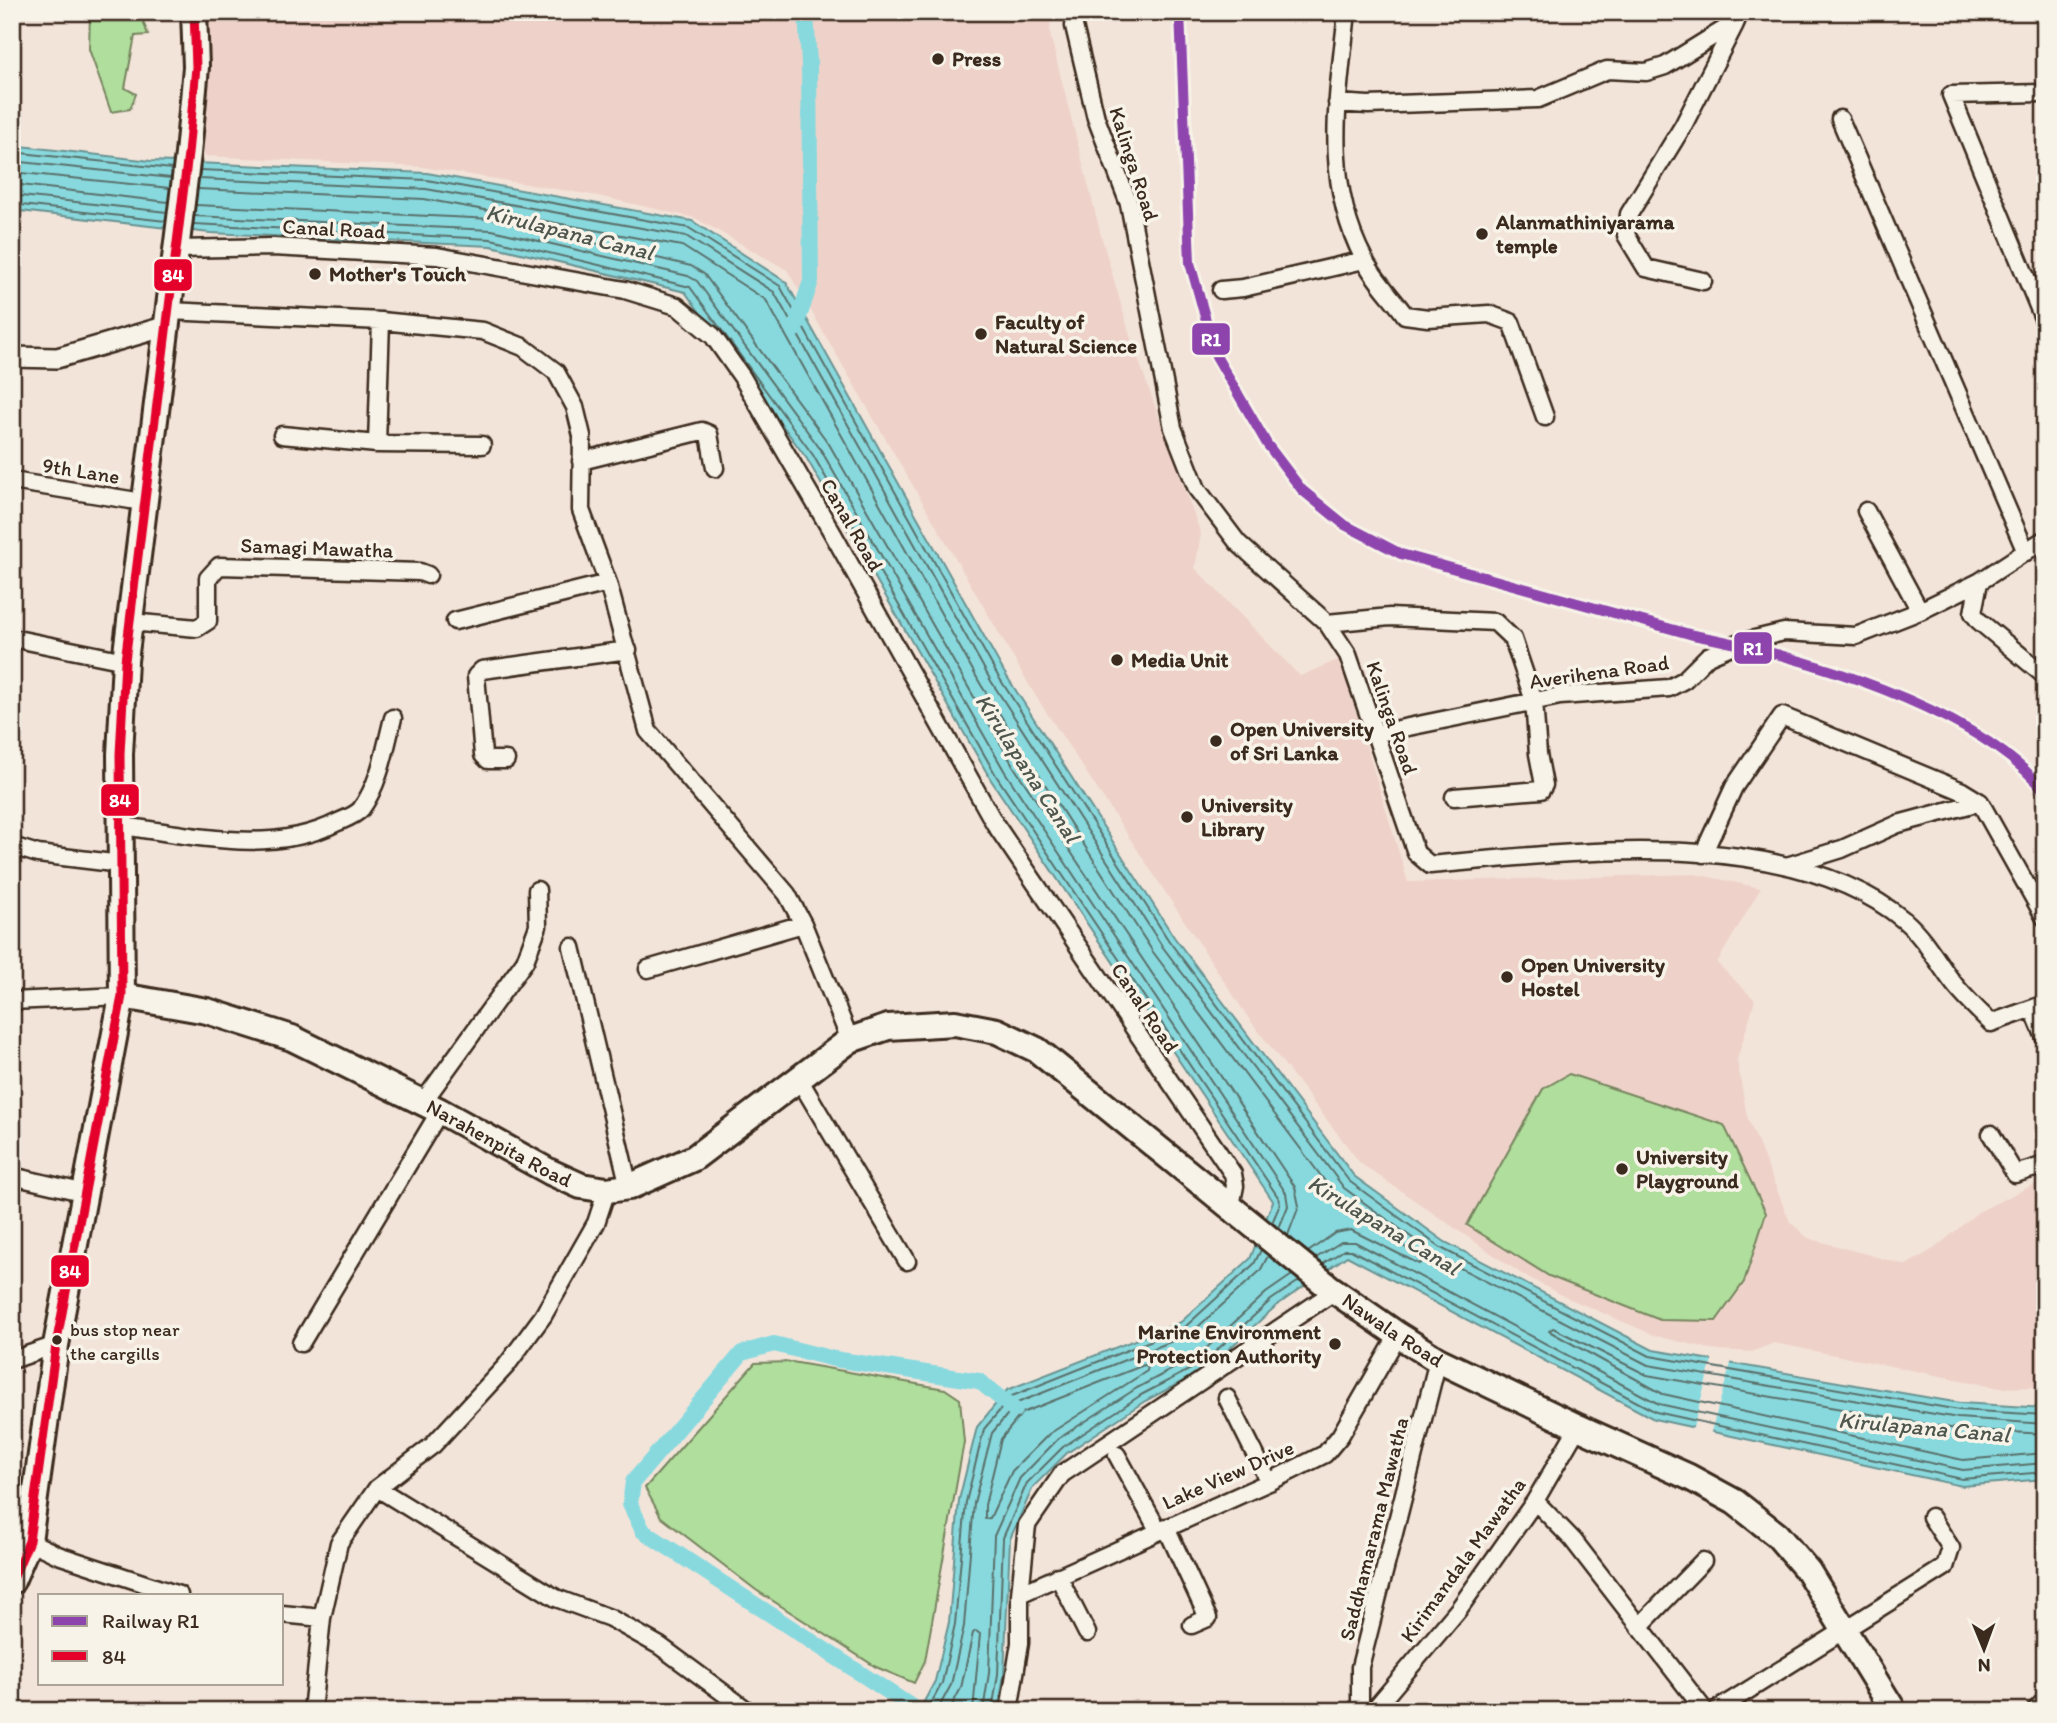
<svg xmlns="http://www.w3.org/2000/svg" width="2057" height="1723" viewBox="0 0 2057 1723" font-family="Itim,sans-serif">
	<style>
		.built { fill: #eed2c9 }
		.green { fill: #b0de9d; stroke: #76845e; stroke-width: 2 }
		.water { fill: #88d9de; stroke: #699391; stroke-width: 2 }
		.pier { fill: #f3e4da }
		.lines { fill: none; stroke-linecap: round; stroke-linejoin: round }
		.shore { stroke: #5a706b; stroke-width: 2 }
		.canal { stroke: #88d9de; stroke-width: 16 }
		.minor-casing { stroke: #3b2a1e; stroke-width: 21 }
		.tertiary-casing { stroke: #3b2a1e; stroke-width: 24 }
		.primary-casing { stroke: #3b2a1e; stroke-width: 30 }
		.minor { stroke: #f7f3e8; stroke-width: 16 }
		.tertiary { stroke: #f7f3e8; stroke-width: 19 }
		.primary { stroke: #f7f3e8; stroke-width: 24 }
		.bus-1-casing { stroke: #f7f3e8; stroke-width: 14 }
		.bus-1 { stroke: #e4002b; stroke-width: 9 }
		.rail-1-casing { stroke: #f7f3e8; stroke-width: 16 }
		.rail-1 { stroke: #8e44ad; stroke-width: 10 }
		.poi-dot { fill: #3b2a1e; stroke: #f7f3e8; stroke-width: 2.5 }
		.labels { text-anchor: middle; stroke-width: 7; stroke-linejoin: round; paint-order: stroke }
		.bus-label { font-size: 19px; fill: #3b2a1e; stroke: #f7f3e8; text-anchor: start }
		.poi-label { font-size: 21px; font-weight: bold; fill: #3b2a1e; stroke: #f7f3e8; text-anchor: start }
		.street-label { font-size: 21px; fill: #3b2a1e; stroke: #f7f3e8 }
		.water-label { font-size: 23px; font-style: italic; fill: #4e564e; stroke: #f7f3e8 }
		.line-badge { stroke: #f7f3e8; stroke-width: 2.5 }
		.badge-label { font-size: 19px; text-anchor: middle; font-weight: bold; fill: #fff }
	</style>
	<rect width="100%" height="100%" fill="#f3e4da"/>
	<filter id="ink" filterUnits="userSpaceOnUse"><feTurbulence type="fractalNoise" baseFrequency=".0143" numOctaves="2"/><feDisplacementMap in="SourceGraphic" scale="14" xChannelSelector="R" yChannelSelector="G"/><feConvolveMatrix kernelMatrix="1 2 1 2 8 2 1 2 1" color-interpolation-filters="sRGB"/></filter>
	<g filter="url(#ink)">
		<path class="built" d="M 203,12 L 1051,12 L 1050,34 L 1101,235 L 1131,339 L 1201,534 L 1195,568 L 1300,676 L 1340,659 L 1408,882 L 1695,874 L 1761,888 L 1717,963 L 1755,1000 L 1737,1060 L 1747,1116 L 1790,1222 L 1808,1238 L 1906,1265 L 1935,1248 L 1978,1212 L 2045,1179 L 2045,1387 L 2000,1388 L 1774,1343 L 1752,1352 L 1714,1350 L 1656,1336 L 1563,1296 L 1520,1273 L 1360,1163 L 1249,1019 L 1035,695 L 787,270 L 695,218 L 598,196 L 422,167 L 204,156 Z"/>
		<path class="green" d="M 90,12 L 140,12 L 148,35 L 135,36 L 125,88 L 136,94 L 130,109 L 111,112 L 89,49 Z
			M 1569,1074 L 1724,1125 L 1766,1213 L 1744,1282 L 1716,1321 L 1660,1320 L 1549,1276 L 1467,1225 L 1543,1089 Z
			M 792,1362 L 945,1389 L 960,1399 L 964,1442 L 925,1661 L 914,1683 L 876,1667 L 756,1590 L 661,1517 L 645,1488 L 755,1363 Z"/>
		<path class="water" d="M 12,145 L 151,161 L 427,173 L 692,221 L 786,282 L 1004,672 L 1174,937 L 1354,1176 L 1445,1242 L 1653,1350 L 1960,1403 L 2045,1408 L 2045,1479 L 1962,1486 L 1654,1419 L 1347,1256 L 1276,1306 L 1208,1368 L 1145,1401 L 1067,1453 L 1033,1487 L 1010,1539 L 1004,1675 L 998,1711 L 919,1711 L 935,1681 L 949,1622 L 959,1500 L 977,1427 L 1007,1390 L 1181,1322 L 1250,1259 L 1273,1201 L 991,780 L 807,459 L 685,292 L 491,246 L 210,233 L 12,210 Z"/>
		<path class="pier" d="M 1713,1357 L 1732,1360 L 1710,1435 L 1692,1431 Z"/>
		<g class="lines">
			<path class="shore" d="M 12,152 L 172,169
				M 12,161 L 171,178
				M 200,170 L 427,180 L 689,228 L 780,286 L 998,676 L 1169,941 L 1349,1181 L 1441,1248 L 1650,1356 L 1959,1410 L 2045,1415
				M 12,172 L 170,188
				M 199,179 L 426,189 L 686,236 L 774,292 L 991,681 L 1162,946 L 1344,1188 L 1437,1256 L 1648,1365 L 1958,1418 L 2045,1424
				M 12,184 L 168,202
				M 198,189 L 424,199 L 682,246 L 766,300 L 981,685 L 1153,952 L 1333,1192 L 1423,1261 L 1419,1264 L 1351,1230 L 1335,1233 L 1308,1252
				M 12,195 L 167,212
				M 12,204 L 166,221
				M 196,205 L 493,219 L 691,266 L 704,274 L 829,444 L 1014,767 L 1295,1187 L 1299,1206 L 1288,1235
				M 194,216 L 492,230 L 688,276 L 697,281 L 821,450 L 1005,772 L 1286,1193 L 1288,1206 L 1279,1228
				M 193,224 L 491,239 L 690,287 L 813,455 L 997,777 L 1278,1197 L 1280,1204 L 1272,1223
				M 1316,1258 L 1341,1242 L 1355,1242 L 1659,1404 L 1963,1470 L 2045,1463
				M 1323,1264 L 1344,1250 L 1351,1250 L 1656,1412 L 1962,1479 L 2045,1472
				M 1144,1365 L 1148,1366 L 1147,1371 L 1049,1434 L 1012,1471 L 990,1518 L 985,1519 L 985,1505 L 1001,1439 L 1022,1413 Z
				M 2045,1434 L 1956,1429 L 1647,1375 L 1553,1328 L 1549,1331 L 1663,1394 L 1963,1460 L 2045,1453
				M 927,1711 L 942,1683 L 955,1624 L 966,1502 L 984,1429 L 1012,1396 L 1185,1327 L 1254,1264 L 1261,1250
				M 937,1711 L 951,1685 L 964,1626 L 974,1503 L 992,1433 L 1017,1403 L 1190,1334 L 1260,1271 L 1268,1256
				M 949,1711 L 961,1688 L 973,1633 L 976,1631 L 980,1634 L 973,1711
				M 983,1711 L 989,1673 L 994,1536 L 1020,1478 L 1058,1439 L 1137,1388 L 1199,1355 L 1266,1293 L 1292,1275
				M 992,1711 L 998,1674 L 1003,1538 L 1027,1483 L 1063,1447 L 1141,1395 L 1204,1362 L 1271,1300 L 1299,1281"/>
			<path class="canal" d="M 795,329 L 811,281 L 809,64 L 806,12
				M 918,1711 L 643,1531 L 630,1504 L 633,1482 L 742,1353 L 774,1344 L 834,1359 L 979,1381 L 1015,1410"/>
			<g class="minor-casing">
				<path id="minor" d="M 1075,12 L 1074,26 L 1096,118 L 1129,204 L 1173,428 L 1197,489 L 1238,543 L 1327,623 L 1348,655 L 1416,853 L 1430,865 C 1571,852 1789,824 1905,921 C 1925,938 1939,965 1954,984 C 1965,998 1979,1011 1991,1023 L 2045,1004
					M 1347,12 C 1338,98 1322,179 1364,259 C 1374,279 1392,297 1405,315 L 1428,318 L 1489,314 L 1511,322 L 1545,417
					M 2045,93 L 1951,95 L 2045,323
					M 1337,103 L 1368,105 L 1538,99 L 1607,70 L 1646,72 L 1665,66 L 1736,22
					M 1840,119 L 2026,552
					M 177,249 L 273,247 L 437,256 L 625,290 L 677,306 L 713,336 L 742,377 L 833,534 L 995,824 L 1233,1174 L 1235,1186 L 1231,1206
					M 1703,281 L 1646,268 L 1626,235 L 1629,214 L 1683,126 L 1735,24
					M 1221,290 L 1243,288 L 1364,260
					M 169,311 L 381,321 L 483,331 L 523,347 L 556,372 L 575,407 L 582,436 L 581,510 L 608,583 L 648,731 L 787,894 L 803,924 L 850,1040
					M 282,435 L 377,444 L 482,445
					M 377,444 L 381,321
					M 581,461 L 702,431 L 709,434 L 715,468
					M 12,481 L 143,502
					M 1866,511 L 1920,611
					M 1979,582 L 1973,613 L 1979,621 L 2045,676
					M 455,621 L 608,583
					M 130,622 L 197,628 L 208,621 L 208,578 L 219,566 L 420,572 L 428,575
					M 1327,623 L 1390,617 L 1495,622 L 1513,639 L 1534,701 L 1538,754 L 1544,785 L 1541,790 L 1454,797
					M 12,638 L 125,661
					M 1374,734 L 1560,696 L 1669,688 L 1684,680 L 1708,656 L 1738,643 L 1784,632 L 1856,636 L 1920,611 L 1979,582 L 2045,539
					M 506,760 L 488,760 L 483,755 L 476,676 L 482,670 L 628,650
					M 122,826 C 192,835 272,856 338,822 C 345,819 356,815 361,809 C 380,783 385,749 393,718
					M 12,846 L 38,854 L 121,864
					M 1703,854 L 1734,787 L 1782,716 L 1962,791 L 1980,802
					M 1790,865 L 1842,849 L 1898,824 L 1980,802 L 2045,918
					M 572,947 L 629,1187
					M 648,969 L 803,924
					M 12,1001 L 122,996
					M 2033,1009 L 2045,1038
					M 799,1079 L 907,1261
					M 423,1102 L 525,961 L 538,926 L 537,890
					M 1991,1134 L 2015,1174 L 2045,1165
					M 12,1176 L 86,1193
					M 301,1343 L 440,1111
					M 12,1360 L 56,1345
					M 1227,1398 L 1269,1482
					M 1117,1455 L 1158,1530
					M 377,1488 L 556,1598 L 610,1618 L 660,1646 L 748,1711
					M 1535,1501 L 1573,1540 L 1705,1711
					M 1166,1527 L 1208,1618 L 1192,1625
					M 29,1541 L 58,1555 L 179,1595
					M 1058,1576 L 1087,1633
					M 1020,1594 L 1269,1482 L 1325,1454 L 1340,1436 L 1398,1335
					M 282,1614 L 322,1618
					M 1639,1627 L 1703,1561
					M 312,1711 L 322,1618 L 339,1543 L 377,1488 L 433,1445 L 506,1366 L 543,1316 L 596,1223 L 607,1190
					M 1009,1711 L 1020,1643 L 1020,1594 L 1027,1525 L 1062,1474 L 1335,1291
					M 1360,1711 L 1360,1667 L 1438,1360
					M 1373,1711 L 1458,1610 L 1535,1501 L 1578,1427
					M 1715,1711 L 1945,1567 L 1951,1548 L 1931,1517
					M 2035,1711 L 2045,1700"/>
			</g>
			<g class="tertiary-casing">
				<path id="tertiary" d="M 12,357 L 57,358 L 167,326"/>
			</g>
			<g class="primary-casing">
				<g id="primary">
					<path id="s1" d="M 122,996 L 207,1011 L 292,1038 L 440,1111 L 550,1172 L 581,1186 L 607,1190 L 629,1187 L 694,1158 L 850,1040 L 888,1027 L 955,1023 L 997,1031 L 1037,1050 L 1329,1287 L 1398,1335 L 1438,1360 L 1578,1427 L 1689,1477 L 1735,1502 L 1777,1535 L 1808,1571 L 1894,1711"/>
					<path d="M 12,1581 L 29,1541 L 56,1345 L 122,996 L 120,754 L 125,661 L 188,154 L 196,67 L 194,12"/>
				</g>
			</g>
			<use href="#minor" class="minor"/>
			<use href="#tertiary" class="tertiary"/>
			<use href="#primary" class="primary"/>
			<g class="bus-1-casing">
				<path id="bus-1" d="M 12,1581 L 29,1541 L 56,1345 L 122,996 L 120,754 L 125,661 L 188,154 L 196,67 L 194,12"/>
			</g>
			<use href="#bus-1" class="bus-1"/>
			<g class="rail-1-casing">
				<path id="rail-1" d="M 1180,12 L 1190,263 L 1216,356 L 1267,444 L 1302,490 L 1345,525 L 1401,554 L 1693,635 C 1794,653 1981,709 2045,792"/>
			</g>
			<use href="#rail-1" class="rail-1"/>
		</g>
	</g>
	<g class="poi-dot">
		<circle cx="938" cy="59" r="7"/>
		<circle cx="1482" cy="234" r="7"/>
		<circle cx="315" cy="274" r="7"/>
		<circle cx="981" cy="334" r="7"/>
		<circle cx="1117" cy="660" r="7"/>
		<circle cx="1216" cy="741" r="7"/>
		<circle cx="1187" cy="817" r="7"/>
		<circle cx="1507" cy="977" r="7"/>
		<circle cx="1622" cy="1169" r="7"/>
		<circle cx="57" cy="1340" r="6"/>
		<circle cx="1335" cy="1344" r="7"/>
	</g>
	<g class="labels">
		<g class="bus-label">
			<text x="70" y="1336">bus stop near<tspan x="70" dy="24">the cargills</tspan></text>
		</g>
		<g class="poi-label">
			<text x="952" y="66">Press</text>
			<text x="1496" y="229">Alanmathiniyarama<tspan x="1496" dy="24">temple</tspan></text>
			<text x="329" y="281">Mother's Touch</text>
			<text x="995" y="329">Faculty of<tspan x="995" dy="24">Natural Science</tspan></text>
			<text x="1131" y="667">Media Unit</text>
			<text x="1230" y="736">Open University<tspan x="1230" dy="24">of Sri Lanka</tspan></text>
			<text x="1201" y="812">University<tspan x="1201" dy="24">Library</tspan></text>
			<text x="1521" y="972">Open University<tspan x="1521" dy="24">Hostel</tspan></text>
			<text x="1636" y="1164">University<tspan x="1636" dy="24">Playground</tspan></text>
			<text x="1321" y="1339" text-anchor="end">Marine Environment<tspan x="1321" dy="24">Protection Authority</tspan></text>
		</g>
		<g class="street-label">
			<text transform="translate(1134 164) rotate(72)" y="7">Kalinga Road</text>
			<text transform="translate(334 229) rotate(3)" y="7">Canal Road</text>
			<text transform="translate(81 471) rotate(9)" y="7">9th Lane</text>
			<text transform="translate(852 525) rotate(60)" y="7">Canal Road</text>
			<text transform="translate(317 548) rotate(2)" y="7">Samagi Mawatha</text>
			<text transform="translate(1599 672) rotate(-8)" y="7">Averihena Road</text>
			<text transform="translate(1392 718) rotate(71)" y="7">Kalinga Road</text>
			<text transform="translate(1145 1008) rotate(56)" y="7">Canal Road</text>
			<text dy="7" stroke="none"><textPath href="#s1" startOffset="408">Narahenpita Road</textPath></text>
			<text dy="7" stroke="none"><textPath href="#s1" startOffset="1463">Nawala Road</textPath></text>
			<text transform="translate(1228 1475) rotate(-24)" y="7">Lake View Drive</text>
			<text transform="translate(1374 1529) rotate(-76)" y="7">Saddhamarama Mawatha</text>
			<text transform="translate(1463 1560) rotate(-54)" y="7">Kirimandala Mawatha</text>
		</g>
		<g class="water-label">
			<text transform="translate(570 232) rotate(14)" y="8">Kirulapana Canal</text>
			<text transform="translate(1028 768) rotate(57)" y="8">Kirulapana Canal</text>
			<text transform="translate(1384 1225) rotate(31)" y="8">Kirulapana Canal</text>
			<text transform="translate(1924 1427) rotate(5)" y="8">Kirulapana Canal</text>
		</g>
	</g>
	<g class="line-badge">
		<rect x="153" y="258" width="40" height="34" rx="7" fill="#e4002b"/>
		<rect x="1191" y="322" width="40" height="34" rx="7" fill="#8e44ad"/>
		<rect x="1733" y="631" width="40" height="34" rx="7" fill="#8e44ad"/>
		<rect x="100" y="783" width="40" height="34" rx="7" fill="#e4002b"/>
		<rect x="50" y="1254" width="40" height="34" rx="7" fill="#e4002b"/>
	</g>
	<g class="badge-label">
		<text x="173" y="282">84</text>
		<text x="1211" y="346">R1</text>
		<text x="1753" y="655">R1</text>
		<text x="120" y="807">84</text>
		<text x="70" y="1278">84</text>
	</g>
	<rect width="2057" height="1723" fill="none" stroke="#f7f3e8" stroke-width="42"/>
	<rect x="21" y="21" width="2015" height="1681" fill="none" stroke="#3b2a1e" stroke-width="2.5" filter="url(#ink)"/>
	<rect x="38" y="1594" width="245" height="91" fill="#f7f3e8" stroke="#aca397" stroke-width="2"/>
	<rect x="52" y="1616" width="35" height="10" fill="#8e44ad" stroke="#aca397" stroke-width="2"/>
	<text x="102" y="1628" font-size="21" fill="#3b2a1e">Railway R1</text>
	<rect x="52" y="1651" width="35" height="10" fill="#e4002b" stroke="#aca397" stroke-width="2"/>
	<text x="102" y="1664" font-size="21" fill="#3b2a1e">84</text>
	<g transform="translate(1984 1649) rotate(179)" stroke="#f7f3e8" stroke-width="5" paint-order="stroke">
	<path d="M0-5L12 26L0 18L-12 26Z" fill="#3b2a1e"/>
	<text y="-10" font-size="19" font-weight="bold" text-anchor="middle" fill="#3b2a1e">N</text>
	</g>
</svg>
